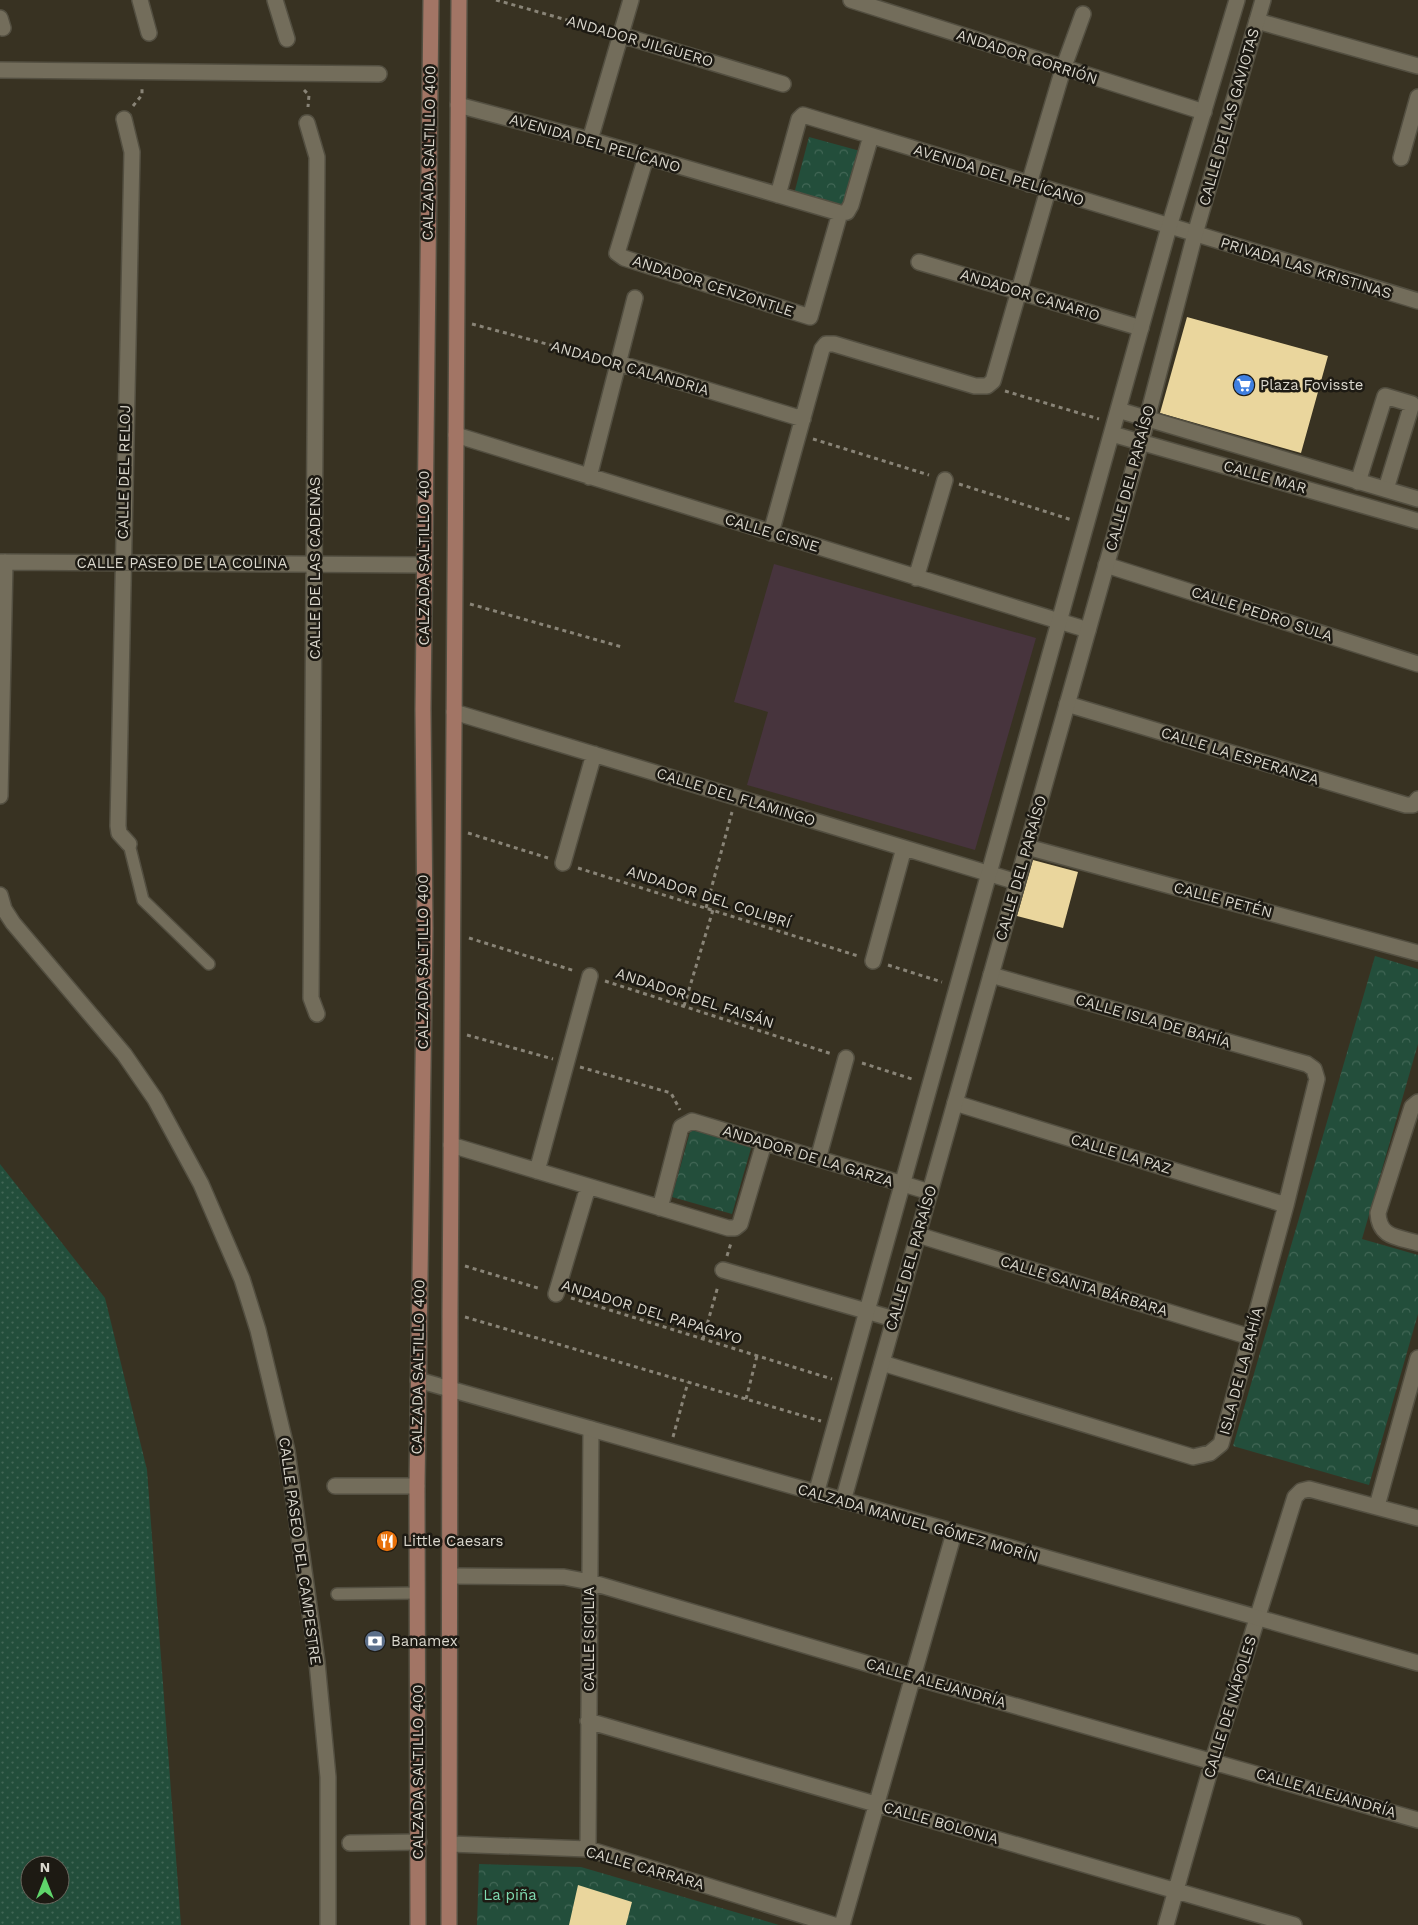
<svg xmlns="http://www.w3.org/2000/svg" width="1418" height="1925" viewBox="0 0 1418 1925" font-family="'Work Sans',sans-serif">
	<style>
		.education { fill: #47343d }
		.grass { fill: url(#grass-dots); fill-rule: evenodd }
		.park { fill: url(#park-crowns) }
		.building { fill: #ead69d }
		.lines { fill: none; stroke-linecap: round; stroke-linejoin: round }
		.service-casing { stroke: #534f41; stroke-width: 14 }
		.pedestrian-casing { stroke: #534f41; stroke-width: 18 }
		.minor-casing { stroke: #534f41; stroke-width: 18 }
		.tertiary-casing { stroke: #534f41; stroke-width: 18 }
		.primary-casing { stroke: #534f41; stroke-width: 18 }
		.path { stroke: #898477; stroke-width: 3; stroke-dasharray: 4 4; stroke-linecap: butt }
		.service { stroke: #736d5b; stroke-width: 11 }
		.pedestrian { stroke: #736d5b; stroke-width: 15 }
		.minor { stroke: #736d5b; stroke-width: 15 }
		.tertiary { stroke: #736d5b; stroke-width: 15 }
		.primary { stroke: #a27565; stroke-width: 15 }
		.labels { text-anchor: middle; stroke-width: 5; stroke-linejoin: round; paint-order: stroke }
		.street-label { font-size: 15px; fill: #dad7cd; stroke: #1d1a13 }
		.poi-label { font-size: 15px; fill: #dad7cd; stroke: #1d1a13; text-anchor: start }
		.park-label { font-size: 15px; fill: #80dcb2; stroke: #1d1a13 }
	</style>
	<defs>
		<pattern id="grass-dots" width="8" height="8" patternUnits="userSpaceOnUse" patternTransform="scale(1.25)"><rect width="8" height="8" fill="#234e3b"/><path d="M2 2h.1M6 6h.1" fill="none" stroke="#426756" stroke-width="1.8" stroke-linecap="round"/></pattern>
		<pattern id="park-crowns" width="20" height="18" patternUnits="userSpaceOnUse" patternTransform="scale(1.25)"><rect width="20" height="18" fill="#234e3b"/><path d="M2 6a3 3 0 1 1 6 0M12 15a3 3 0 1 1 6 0" fill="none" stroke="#426756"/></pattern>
	</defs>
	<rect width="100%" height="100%" fill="#383222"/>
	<path class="education" d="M 774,564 L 1036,638 L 975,850 L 747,785 L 768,712 L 734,702 Z"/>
	<path class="grass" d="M 0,1164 L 105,1298 L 147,1470 L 181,1925 L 0,1925 ZM 30,1865 L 60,1865 L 60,1895 L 30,1895 Z"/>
	<path class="park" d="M 809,137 L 864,152 L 849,208 L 794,194 Z
		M 1375,956 L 1418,969 L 1418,1044 L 1362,1239 L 1418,1255 L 1418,1314 L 1369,1485 L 1233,1446 Z
		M 693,1121 L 754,1138 L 732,1214 L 672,1197 Z
		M 479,1864 L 581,1867 L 779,1925 L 477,1925 Z"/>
	<path class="building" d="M 1187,317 L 1328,356 L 1301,453 L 1160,413 Z
		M 1033,860 L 1078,872 L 1063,928 L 1017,916 Z
		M 578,1885 L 632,1902 L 626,1925 L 569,1925 Z"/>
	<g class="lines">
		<g class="service-casing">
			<path id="service" d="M 129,844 L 143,900 L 209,964
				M 337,1594 L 418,1593"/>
		</g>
		<g class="pedestrian-casing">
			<path id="pedestrian" d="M 0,70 L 379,74"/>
		</g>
		<g class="minor-casing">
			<path id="minor" d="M 140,0 L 149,33
				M 275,0 L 287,39
				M 851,0 L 1204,112
				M 0,18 L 3,28
				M 1257,21 L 1418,66
				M 621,35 L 783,84
				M 458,105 L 590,140 L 840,213 L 847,212 L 851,205 L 871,136
				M 124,119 L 132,152 L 118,826 L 119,833 L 129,844
				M 307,123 L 317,157 L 311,998 L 317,1014
				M 590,140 L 631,0
				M 646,157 L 617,253 L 624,258 L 810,317 L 840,213
				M 1401,158 L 1418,97
				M 1029,184 L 1063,69 L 1083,14
				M 778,195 L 799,119 L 803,115 L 1418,301
				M 919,262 L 1141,328
				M 618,363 L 803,419
				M 456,435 L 1088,630
				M 589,477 L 635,298
				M 1358,482 L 1385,396 L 1412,404 L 1386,489
				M 771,533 L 822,349 L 826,344 L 834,344 L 975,386 L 987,386 L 993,381 L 1048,190
				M 0,562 L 424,565
				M 1106,565 L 1418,664
				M 916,578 L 945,480
				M 1067,704 L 1406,805 L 1413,805 L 1418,799
				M 454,712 L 1017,882
				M 0,796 L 5,562
				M 1027,847 L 1418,953
				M 563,863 L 594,754
				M 0,895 L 4,909 L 13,923 L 124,1054 L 155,1099 L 201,1184 L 242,1279 L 258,1330 L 287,1451 L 317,1662 L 328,1777 L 328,1925
				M 873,961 L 904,848
				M 1418,1102 L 1412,1107 L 1378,1213 C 1379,1238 1398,1237 1418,1243
				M 955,1103 L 1286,1205
				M 451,1145 L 728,1228 L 735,1228 L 740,1224 L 764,1143
				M 818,1159 L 846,1058
				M 537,1171 L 590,976
				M 660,1208 L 681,1127 L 692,1121 L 930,1192
				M 918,1235 L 1250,1337
				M 723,1270 L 894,1319
				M 556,1294 L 588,1187
				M 882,1363 L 1193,1457 L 1210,1453 L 1221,1444 L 1286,1205 L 1317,1079 L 1314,1069 L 1307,1064 L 991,975
				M 335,1486 L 417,1486
				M 1377,1506 L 1418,1358
				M 450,1576 L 564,1577 L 590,1582 L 913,1677 L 1418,1820
				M 588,1721 L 1294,1925
				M 350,1843 L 419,1842
				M 450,1844 L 588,1849 L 834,1925
				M 588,1849 L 591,1429
				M 842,1925 L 954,1533
				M 1166,1925 L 1213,1760 L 1295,1497 L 1301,1491 L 1309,1489 L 1418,1518"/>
		</g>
		<g class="tertiary-casing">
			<path id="tertiary" d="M 1118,410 L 1418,499
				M 1112,434 L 1418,521
				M 418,1380 L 1418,1663
				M 816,1494 L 1169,227 L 1237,0
				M 843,1501 L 1141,442 L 1195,234 L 1263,0"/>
		</g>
		<g class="primary-casing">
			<path id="primary" d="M 418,1925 L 417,1486 L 425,928 L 423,709 L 431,0
				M 449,1925 L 450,1313 L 459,0"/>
		</g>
		<path class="path" d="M 496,0 L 606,31
			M 304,90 L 309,95 L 308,107
			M 133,106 L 142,95 L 142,88
			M 472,324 L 603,359
			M 1005,391 L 1099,419
			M 813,439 L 929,475
			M 959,484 L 1072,520
			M 470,604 L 622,647
			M 468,833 L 548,858
			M 578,868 L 858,956
			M 706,908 L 732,812
			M 469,938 L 575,971
			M 888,965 L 942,982
			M 605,981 L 832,1054
			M 684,1006 L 713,910
			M 467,1035 L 553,1059
			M 862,1063 L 915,1080
			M 580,1067 L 671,1093 L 680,1110
			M 727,1256 L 731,1243
			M 465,1266 L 541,1289
			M 571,1298 L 832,1379
			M 465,1317 L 821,1421
			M 703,1339 L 718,1286
			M 746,1399 L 757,1356
			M 673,1437 L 688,1382"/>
		<use href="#service" class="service"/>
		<use href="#pedestrian" class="pedestrian"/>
		<use href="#minor" class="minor"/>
		<use href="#tertiary" class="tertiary"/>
		<use href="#primary" class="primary"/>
	</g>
	<defs>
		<g id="supermarket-disc" transform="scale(1.125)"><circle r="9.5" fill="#3f7fe0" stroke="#1d1a13"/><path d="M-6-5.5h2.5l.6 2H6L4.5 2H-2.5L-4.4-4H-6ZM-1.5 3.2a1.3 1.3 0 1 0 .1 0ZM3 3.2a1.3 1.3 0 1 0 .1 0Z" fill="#fff"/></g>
		<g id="restaurant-disc" transform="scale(1.125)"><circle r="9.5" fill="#e8710a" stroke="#1d1a13"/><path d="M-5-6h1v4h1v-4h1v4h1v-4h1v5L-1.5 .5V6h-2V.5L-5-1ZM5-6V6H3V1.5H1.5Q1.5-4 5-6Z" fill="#fff"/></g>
		<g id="bank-disc" transform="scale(1.125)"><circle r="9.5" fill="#5c6f8a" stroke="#1d1a13"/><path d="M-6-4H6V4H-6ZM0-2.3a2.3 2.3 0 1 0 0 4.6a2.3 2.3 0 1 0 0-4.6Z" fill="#fff"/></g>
	</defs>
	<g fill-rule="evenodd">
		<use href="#supermarket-disc" x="1244" y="385"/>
		<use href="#restaurant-disc" x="387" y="1541"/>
		<use href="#bank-disc" x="375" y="1641"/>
	</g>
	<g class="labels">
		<g class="street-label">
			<text transform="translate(640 41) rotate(16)" y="5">ANDADOR JILGUERO</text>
			<text transform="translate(1027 57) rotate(18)" y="5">ANDADOR GORRIÓN</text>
			<text transform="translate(1229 117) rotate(-74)" y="5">CALLE DE LAS GAVIOTAS</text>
			<text transform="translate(595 143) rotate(16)" y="5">AVENIDA DEL PELÍCANO</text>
			<text transform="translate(429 153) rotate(-89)" y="5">CALZADA SALTILLO 400</text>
			<text transform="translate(999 175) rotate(17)" y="5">AVENIDA DEL PELÍCANO</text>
			<text transform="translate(1306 268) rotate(17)" y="5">PRIVADA LAS KRISTINAS</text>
			<text transform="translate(713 286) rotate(18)" y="5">ANDADOR CENZONTLE</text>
			<text transform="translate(1030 295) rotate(17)" y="5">ANDADOR CANARIO</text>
			<text transform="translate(630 368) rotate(16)" y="5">ANDADOR CALANDRIA</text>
			<text transform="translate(124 472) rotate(-89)" y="5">CALLE DEL RELOJ</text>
			<text transform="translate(1265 477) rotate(16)" y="5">CALLE MAR</text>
			<text transform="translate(1130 478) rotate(-75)" y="5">CALLE DEL PARAÍSO</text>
			<text transform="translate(772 533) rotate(17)" y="5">CALLE CISNE</text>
			<text transform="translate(424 558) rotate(-90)" y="5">CALZADA SALTILLO 400</text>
			<text x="182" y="568">CALLE PASEO DE LA COLINA</text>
			<text transform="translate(315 568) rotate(-90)" y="5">CALLE DE LAS CADENAS</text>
			<text transform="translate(1262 614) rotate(18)" y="5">CALLE PEDRO SULA</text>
			<text transform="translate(1240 756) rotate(17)" y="5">CALLE LA ESPERANZA</text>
			<text transform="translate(736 797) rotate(17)" y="5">CALLE DEL FLAMINGO</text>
			<text transform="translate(1021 868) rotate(-74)" y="5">CALLE DEL PARAÍSO</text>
			<text transform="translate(709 897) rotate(18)" y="5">ANDADOR DEL COLIBRÍ</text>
			<text transform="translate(1223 900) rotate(15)" y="5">CALLE PETÉN</text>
			<text transform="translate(423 962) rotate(-90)" y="5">CALZADA SALTILLO 400</text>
			<text transform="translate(695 998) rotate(18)" y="5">ANDADOR DEL FAISÁN</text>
			<text transform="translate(1153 1021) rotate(16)" y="5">CALLE ISLA DE BAHÍA</text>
			<text transform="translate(1121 1154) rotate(17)" y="5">CALLE LA PAZ</text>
			<text transform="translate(808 1156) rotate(17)" y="5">ANDADOR DE LA GARZA</text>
			<text transform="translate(911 1258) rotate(-74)" y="5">CALLE DEL PARAÍSO</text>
			<text transform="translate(1084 1286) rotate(17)" y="5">CALLE SANTA BÁRBARA</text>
			<text transform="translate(652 1312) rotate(17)" y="5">ANDADOR DEL PAPAGAYO</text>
			<text transform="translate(418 1367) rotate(-89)" y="5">CALZADA SALTILLO 400</text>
			<text transform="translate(1241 1371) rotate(-75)" y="5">ISLA DE LA BAHÍA</text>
			<text transform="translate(918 1523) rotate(16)" y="5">CALZADA MANUEL GÓMEZ MORÍN</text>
			<text transform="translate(300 1551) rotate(82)" y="5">CALLE PASEO DEL CAMPESTRE</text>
			<text transform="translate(589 1639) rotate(-90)" y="5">CALLE SICILIA</text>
			<text transform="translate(936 1683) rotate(16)" y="5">CALLE ALEJANDRÍA</text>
			<text transform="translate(1230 1707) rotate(-73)" y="5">CALLE DE NÁPOLES</text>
			<text transform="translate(418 1772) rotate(-90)" y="5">CALZADA SALTILLO 400</text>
			<text transform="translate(1326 1793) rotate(16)" y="5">CALLE ALEJANDRÍA</text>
			<text transform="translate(941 1823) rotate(16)" y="5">CALLE BOLONIA</text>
			<text transform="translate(645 1868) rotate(16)" y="5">CALLE CARRARA</text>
		</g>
		<g class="poi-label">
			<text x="1260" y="390">Plaza Fovisste</text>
			<text x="403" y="1546">Little Caesars</text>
			<text x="391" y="1646">Banamex</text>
		</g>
		<g class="park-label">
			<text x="510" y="1900">La piña</text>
		</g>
	</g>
	<g transform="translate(45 1880)"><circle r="24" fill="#1d1a13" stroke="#69665d"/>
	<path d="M0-4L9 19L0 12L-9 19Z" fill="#5fd56b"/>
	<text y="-8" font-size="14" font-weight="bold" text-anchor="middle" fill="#dad7cd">N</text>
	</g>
</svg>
